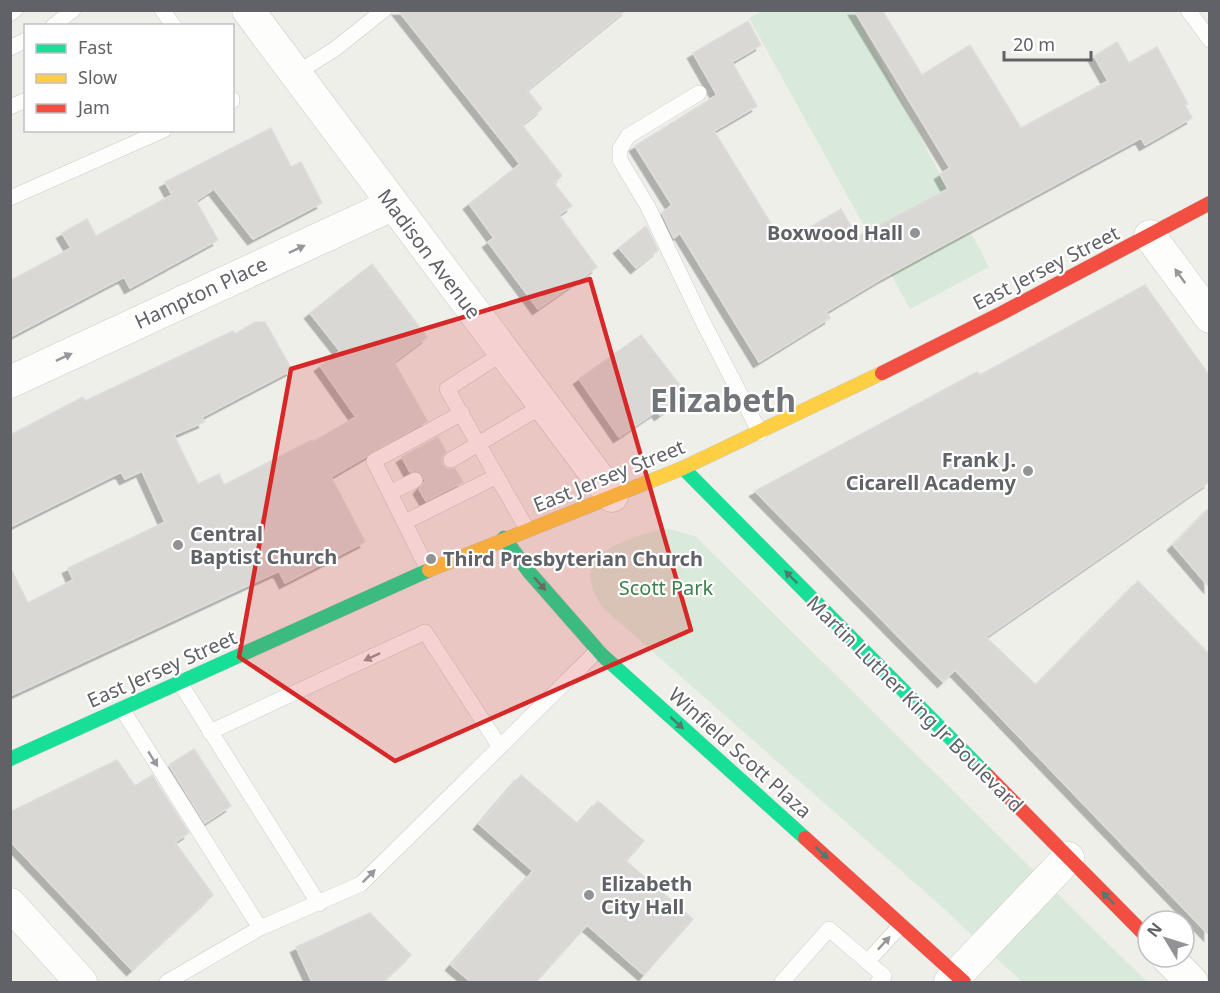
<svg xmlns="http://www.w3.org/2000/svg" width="1220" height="993" viewBox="0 0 1220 993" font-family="'Noto Sans',sans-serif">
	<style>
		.green { fill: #daeada }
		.building { fill: #d9d8d5; stroke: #deddd9; stroke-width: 1.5; filter: url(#shadow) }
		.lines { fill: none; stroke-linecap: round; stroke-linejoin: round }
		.lane-casing { stroke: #cbcbca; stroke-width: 16 }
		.street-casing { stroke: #cbcbca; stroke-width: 33 }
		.fast-casing { stroke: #cacbcb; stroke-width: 15 }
		.slow-casing { stroke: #cacbcb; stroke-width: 15 }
		.jam-casing { stroke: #cacbcb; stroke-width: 15 }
		.lane { stroke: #fdfdfc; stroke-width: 15 }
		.street { stroke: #fdfdfc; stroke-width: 32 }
		.fast { stroke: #16e098; stroke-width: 14 }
		.slow { stroke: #ffcf43; stroke-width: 14 }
		.jam { stroke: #f24e42; stroke-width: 14 }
		.oneway { fill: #97989b }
		.oneway2 { fill: #517b71 }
		.marked { fill: #d62828; fill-opacity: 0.2; stroke: #d62828; stroke-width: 4.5; stroke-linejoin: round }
		.poi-dot { fill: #929395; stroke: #fff; stroke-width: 2 }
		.labels { text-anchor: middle; stroke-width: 4.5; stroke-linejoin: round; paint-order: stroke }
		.poi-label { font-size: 20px; font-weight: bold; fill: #606267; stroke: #fff; text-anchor: start }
		.street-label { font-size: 20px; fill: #606267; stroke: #fff }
		.park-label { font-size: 20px; fill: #3e804c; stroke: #fff }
		.town-label { font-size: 32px; font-weight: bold; fill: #717479; stroke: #fff }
	</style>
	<defs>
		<filter id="shadow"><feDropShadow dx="-5.5" dy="5.5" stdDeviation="0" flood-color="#0004"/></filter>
	</defs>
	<rect width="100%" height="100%" fill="#efefea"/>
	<path class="green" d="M 762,11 L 854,11 L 989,267 L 910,309 L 749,18 Z
		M 664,528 L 695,536 L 1147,982 L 1022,982 L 942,907 L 603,608 C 565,553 621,542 664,528 Z"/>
	<path class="building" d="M 398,10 L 626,10 L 527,90 L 542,109 L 522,125 L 562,176 L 554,183 L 572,206 L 559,215 L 597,267 L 538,309 L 488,242 L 494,238 L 469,204 L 520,164 Z
		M 854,10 L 882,10 L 922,75 L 970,45 L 1021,128 L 1108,81 L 1094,56 L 1117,42 L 1129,63 L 1157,47 L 1188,104 L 1185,105 L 1192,118 L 1145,145 L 1141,138 L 881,279 L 826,312 L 830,318 L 759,362 L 680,233 L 674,238 L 662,213 L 672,205 L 635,146 L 717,95 L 693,53 L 748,21 L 761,45 L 732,62 L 757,106 L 714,131 L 783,243 L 841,209 L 857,237 L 948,189 L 940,174 L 950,168 Z
		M 271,128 L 291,167 L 301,162 L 322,203 L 253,239 L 214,189 L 196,201 L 218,240 L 130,288 L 124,277 L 10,337 L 10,281 L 71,248 L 62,233 L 87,219 L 96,236 L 172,195 L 165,182 Z
		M 646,226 L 658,250 L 636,268 L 619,248 Z
		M 372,264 L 427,337 L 394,362 L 427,421 L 331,477 L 365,542 L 285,583 L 279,571 L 10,696 L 10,567 L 28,603 L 73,580 L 68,568 L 165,522 L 142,471 L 125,479 L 121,472 L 10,527 L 10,435 L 83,397 L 85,401 L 233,331 L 235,334 L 255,322 L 265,322 L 292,370 L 202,417 L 204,422 L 174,435 L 198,484 L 219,474 L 224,485 L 312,440 L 313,442 L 356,417 L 320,366 L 340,351 L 310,313 Z
		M 1145,285 L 1209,375 L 1209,482 L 986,637 L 1036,685 L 1138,581 L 1209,654 L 1209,935 L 955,670 L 943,682 L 755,491 L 977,372 L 980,375 Z
		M 641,335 L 687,394 L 660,415 L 657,411 L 619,437 L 579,379 Z
		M 438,437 L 446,452 L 442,456 L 442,464 L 447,469 L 455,469 L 463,482 L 426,501 L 419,489 L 425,481 L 423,475 L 416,470 L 410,472 L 402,457 Z
		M 1209,508 L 1209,587 L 1173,545 Z
		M 194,749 L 231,806 L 205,823 L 169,765 Z
		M 117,760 L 135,786 L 152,775 L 189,833 L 175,842 L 213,895 L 132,970 L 10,841 L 10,812 Z
		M 521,775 L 578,824 L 598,801 L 644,841 L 626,861 L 693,919 L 644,975 L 587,925 L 536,982 L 471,982 L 451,965 L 533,871 L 479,824 Z
		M 370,913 L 411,955 L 383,982 L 312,982 L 296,947 Z"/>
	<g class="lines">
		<g class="lane-casing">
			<path id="lane" d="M 162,10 L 174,26
				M 1188,10 L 1210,40
				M 10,14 L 15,10
				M 53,26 L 73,10
				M 10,48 L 26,40
				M 295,74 L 335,49 L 384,10
				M 699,93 L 628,136 L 620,149 L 620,160 L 648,207 L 703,322 L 760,433
				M 232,99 L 232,101
				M 10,107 L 26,100
				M 10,198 L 164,130
				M 503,353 L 447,389 L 527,529
				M 451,460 L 544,405
				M 390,493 L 415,480
				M 405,522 L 497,476
				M 428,570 L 374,461 L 462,413
				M 180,683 L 319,904
				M 122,709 L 260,928
				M 210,732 L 425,632 L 500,747
				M 867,962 L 901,925
				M 167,982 L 260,928 L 361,884 L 598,650
				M 782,982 L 829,929 L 884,976 L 878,982"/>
		</g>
		<g class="street-casing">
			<path id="street" d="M 248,10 L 612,496
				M 1150,236 L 1210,317
				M 10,382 L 392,205
				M 10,904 L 81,982
				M 1167,957 L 1192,982
				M 950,982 L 1068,858"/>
		</g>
		<g class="fast-casing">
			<path id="fast" d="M 683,468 L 988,776
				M 504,538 L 530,573 L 602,655 L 805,838
				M 10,759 L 429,570"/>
		</g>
		<g class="slow-casing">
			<path id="slow" d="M 429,570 L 683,468 L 882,373"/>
		</g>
		<g class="jam-casing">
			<path id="jam" d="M 882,373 L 1002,313 L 1210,203
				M 988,776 L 1148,938
				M 805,838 L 964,982"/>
		</g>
		<use href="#lane" class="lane"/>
		<use href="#street" class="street"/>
		<use href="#fast" class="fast"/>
		<use href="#slow" class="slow"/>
		<use href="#jam" class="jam"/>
	</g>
	<defs><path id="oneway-solid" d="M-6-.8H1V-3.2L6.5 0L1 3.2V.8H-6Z" transform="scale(1.5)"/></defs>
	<g class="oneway">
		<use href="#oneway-solid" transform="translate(297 249) rotate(-25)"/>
		<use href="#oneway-solid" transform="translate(1180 276) rotate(-126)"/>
		<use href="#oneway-solid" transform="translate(64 357) rotate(-25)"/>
		<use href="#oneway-solid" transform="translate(372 657) rotate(155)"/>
		<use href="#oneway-solid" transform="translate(153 759) rotate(58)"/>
		<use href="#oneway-solid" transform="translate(369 876) rotate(-45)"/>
		<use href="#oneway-solid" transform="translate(884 943) rotate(-47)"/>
	</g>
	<g class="oneway2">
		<use href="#oneway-solid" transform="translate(791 577) rotate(-135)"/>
		<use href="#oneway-solid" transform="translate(540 584) rotate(49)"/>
		<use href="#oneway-solid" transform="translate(677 723) rotate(42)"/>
		<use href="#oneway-solid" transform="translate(822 853) rotate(42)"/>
		<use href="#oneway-solid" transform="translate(1108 898) rotate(-135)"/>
	</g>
	<path class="marked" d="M 590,279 L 691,630 L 395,761 L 239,657 L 291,369 Z"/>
	<g class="poi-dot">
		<circle cx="915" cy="233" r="6"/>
		<circle cx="1028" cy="471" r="6"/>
		<circle cx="178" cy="545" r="6"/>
		<circle cx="431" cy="559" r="6"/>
		<circle cx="589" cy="895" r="6"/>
	</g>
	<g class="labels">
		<g class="poi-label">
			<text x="903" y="240" text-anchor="end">Boxwood Hall</text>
			<text x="1016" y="467" text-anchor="end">Frank J.<tspan x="1016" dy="23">Cicarell Academy</tspan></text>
			<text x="190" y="541">Central<tspan x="190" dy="23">Baptist Church</tspan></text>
			<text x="443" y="566">Third Presbyterian Church</text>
			<text x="601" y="891">Elizabeth<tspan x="601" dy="23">City Hall</tspan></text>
		</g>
		<g class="street-label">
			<text transform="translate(429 254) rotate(53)" y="7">Madison Avenue</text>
			<text transform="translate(1046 268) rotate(-27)" y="7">East Jersey Street</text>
			<text transform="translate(201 293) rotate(-25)" y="7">Hampton Place</text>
			<text transform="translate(609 476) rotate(-22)" y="7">East Jersey Street</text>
			<text transform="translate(162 669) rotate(-24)" y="7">East Jersey Street</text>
			<text transform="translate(915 704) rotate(45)" y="7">Martin Luther King Jr Boulevard</text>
			<text transform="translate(740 753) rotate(42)" y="7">Winfield Scott Plaza</text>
		</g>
		<g class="park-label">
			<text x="666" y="595">Scott Park</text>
		</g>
		<g class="town-label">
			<text x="723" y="412">Elizabeth</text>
		</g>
	</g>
	<rect width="1220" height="993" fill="none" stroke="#606267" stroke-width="24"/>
	<rect x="24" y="24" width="210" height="108" fill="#ffffff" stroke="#bfc0c2" stroke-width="1.5"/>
	<rect x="36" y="44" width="30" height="9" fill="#16e098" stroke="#bfc0c2" stroke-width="1.5"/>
	<text x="78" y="54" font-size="18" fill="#606267">Fast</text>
	<rect x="36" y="74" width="30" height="9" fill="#ffcf43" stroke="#bfc0c2" stroke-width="1.5"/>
	<text x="78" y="84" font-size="18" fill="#606267">Slow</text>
	<rect x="36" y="104" width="30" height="9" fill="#f24e42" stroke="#bfc0c2" stroke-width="1.5"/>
	<text x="78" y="114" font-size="18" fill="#606267">Jam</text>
	<g transform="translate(1166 939) rotate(308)"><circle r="28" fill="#ffffff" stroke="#bfc0c2" stroke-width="1.5"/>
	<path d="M0-4.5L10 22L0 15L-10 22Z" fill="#929395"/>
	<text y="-9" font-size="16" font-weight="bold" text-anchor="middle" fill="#606267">N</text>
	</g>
	<path d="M1004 51v9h87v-9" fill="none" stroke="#606267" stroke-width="3"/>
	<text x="1013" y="51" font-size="18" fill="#606267" stroke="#ffffff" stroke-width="4.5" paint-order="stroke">20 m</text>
</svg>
